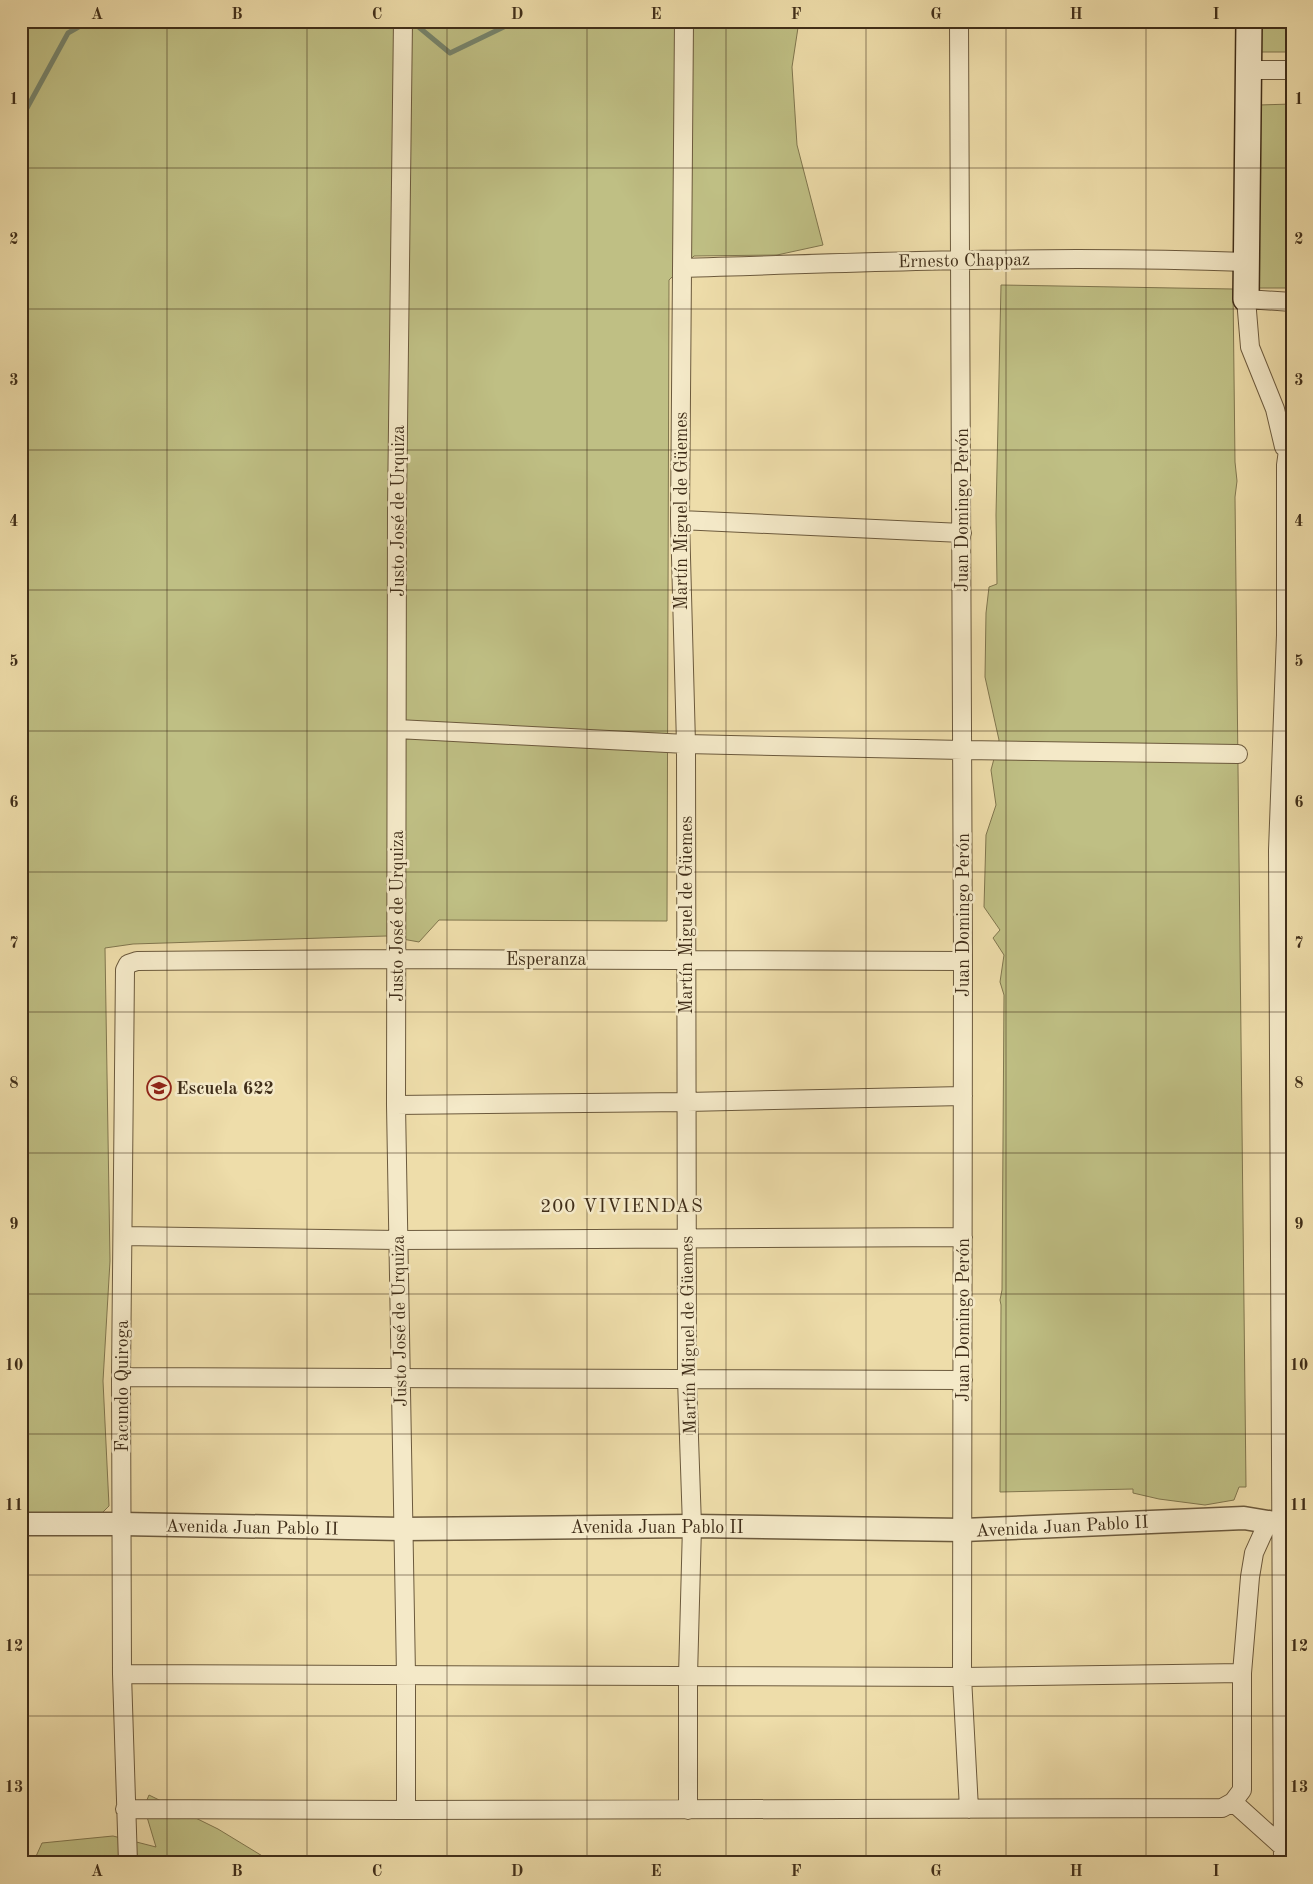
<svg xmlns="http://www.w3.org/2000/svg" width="1313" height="1884" viewBox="0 0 1313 1884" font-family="'Old Standard TT',serif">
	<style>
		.green { fill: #bfbf84; stroke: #80764e }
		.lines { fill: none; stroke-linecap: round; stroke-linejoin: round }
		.stream { stroke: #77846c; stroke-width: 5 }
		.minor-casing { stroke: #6c5a3d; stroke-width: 20 }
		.tertiary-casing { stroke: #6c5a3d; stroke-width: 25 }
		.secondary-casing { stroke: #402e19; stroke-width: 28 }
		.minor { stroke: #f4e9c8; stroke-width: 18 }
		.tertiary { stroke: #f4e9c8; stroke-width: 22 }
		.secondary { stroke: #f4e9c8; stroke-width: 25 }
		.grid { fill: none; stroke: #402e19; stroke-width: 1; stroke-opacity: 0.55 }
		.labels { text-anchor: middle; stroke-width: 5; stroke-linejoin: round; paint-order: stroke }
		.street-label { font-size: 18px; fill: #402e19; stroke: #f4e9c8 }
		.poi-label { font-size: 18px; font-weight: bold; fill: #402e19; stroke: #f4e9c8; text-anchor: start }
		.neighbourhood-label { font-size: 19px; letter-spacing: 1px; fill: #402e19; stroke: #f4e9c8 }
		.neatline { fill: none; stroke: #402e19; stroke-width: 2 }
		.grid-label { font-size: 16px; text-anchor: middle; font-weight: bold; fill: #402e19 }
	</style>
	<rect width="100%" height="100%" fill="#eda"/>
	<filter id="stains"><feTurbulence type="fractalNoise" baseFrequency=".004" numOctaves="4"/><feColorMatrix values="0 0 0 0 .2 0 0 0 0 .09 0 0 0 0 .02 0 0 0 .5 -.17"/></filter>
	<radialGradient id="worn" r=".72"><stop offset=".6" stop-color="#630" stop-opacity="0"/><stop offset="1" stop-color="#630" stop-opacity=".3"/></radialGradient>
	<path class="green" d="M 21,21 L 799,21 L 792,67 L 797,145 L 823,245 L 777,255 L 694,256 L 669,280 L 667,921 L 439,920 L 419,942 L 386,936 L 133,944 L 105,948 L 110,1261 L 103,1381 L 109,1506 L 97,1518 L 21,1517 Z
		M 1258,21 L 1292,21 L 1292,52 L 1257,52 Z
		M 1292,104 L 1292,288 L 1258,288 L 1259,105 Z
		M 1001,285 L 1233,289 L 1235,462 L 1237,481 L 1235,497 L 1246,1487 L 1239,1487 L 1234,1500 L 1205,1505 L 1159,1499 L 1133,1493 L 1133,1489 L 1000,1492 L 1001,1305 L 1000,1300 L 1002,1290 L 1004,995 L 1000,982 L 1004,955 L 993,938 L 1000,930 L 984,907 L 986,835 L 996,805 L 991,770 L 999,740 L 985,677 L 986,613 L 989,587 L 997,584 L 996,515 Z
		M 149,1795 L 218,1829 L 264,1857 L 249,1863 L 33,1863 L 42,1843 L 113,1836 L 156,1847 L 144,1807 Z"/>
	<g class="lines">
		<path class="stream" d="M 415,24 L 450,53 L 516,21
			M 21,119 L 68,33 L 89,21"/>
		<g class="minor-casing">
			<path id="minor" d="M 403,21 L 397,508 L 396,1105 L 406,1675 L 406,1810
				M 684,21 L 680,520 L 686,744 L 687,1379 L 692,1526 L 688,1676 L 688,1810
				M 959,21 L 963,961 L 962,1677 L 969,1809
				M 1248,70 L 1292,70
				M 682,268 C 870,262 1058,255 1246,262
				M 1284,447 L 1275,409 L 1250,347 L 1246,299 L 1292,302
				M 680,520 L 962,533
				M 397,729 L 686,744 L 963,750 L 1238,754
				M 396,1105 L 687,1102 L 963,1096
				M 123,1236 L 398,1240 L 963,1237
				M 121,1377 L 963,1380
				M 122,1674 L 962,1677 L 1242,1673
				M 1233,1802 L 1283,1847
				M 125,1809 L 406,1810 L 1222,1808 L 1233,1802 L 1242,1790 L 1242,1673 L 1250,1577 L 1254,1553 L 1268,1522
				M 128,1863 L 122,1674 L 121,1377 L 125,970 L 128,964 L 137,961 L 397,959 L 963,961
				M 1283,1863 L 1278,850 L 1286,635 L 1286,465 L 1292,421"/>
		</g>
		<g class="tertiary-casing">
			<path id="tertiary" d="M 21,1524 L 122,1524 L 402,1529 L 692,1526 L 963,1530 L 1244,1518 L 1268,1522 L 1292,1524"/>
		</g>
		<g class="secondary-casing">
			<path id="secondary" d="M 1246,299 L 1249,21"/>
		</g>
		<use href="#minor" class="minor"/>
		<use href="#tertiary" class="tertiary"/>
		<use href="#secondary" class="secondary"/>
	</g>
	<path class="grid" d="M 167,21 L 167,1863M 307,21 L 307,1863M 447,21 L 447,1863M 587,21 L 587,1863M 726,21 L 726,1863M 866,21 L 866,1863M 1006,21 L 1006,1863M 1146,21 L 1146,1863M 21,168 L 1292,168M 21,309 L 1292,309M 21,450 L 1292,450M 21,590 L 1292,590M 21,731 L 1292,731M 21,872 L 1292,872M 21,1012 L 1292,1012M 21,1153 L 1292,1153M 21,1294 L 1292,1294M 21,1434 L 1292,1434M 21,1575 L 1292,1575M 21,1716 L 1292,1716"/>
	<defs>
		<g id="school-ring" transform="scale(1.25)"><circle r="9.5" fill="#f4e9c8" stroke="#8f2418" stroke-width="1.5"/><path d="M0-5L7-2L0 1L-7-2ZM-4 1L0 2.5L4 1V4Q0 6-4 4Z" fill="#8f2418"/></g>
	</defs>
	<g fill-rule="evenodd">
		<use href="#school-ring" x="159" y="1088"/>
	</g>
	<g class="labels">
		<g class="street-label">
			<text transform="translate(964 260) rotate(-1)" y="6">Ernesto Chappaz</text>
			<text transform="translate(962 510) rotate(-90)" y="6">Juan Domingo Perón</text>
			<text transform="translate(398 511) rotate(-90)" y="6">Justo José de Urquiza</text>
			<text transform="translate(681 511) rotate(-90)" y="6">Martín Miguel de Güemes</text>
			<text transform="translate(686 915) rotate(-90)" y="6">Martín Miguel de Güemes</text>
			<text transform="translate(963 915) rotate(-90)" y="6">Juan Domingo Perón</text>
			<text transform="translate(397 916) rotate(-90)" y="6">Justo José de Urquiza</text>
			<text x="546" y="965">Esperanza</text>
			<text transform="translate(963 1320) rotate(-90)" y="6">Juan Domingo Perón</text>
			<text transform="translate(399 1321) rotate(-91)" y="6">Justo José de Urquiza</text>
			<text transform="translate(688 1335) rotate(-91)" y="6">Martín Miguel de Güemes</text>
			<text transform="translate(122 1386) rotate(-90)" y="6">Facundo Quiroga</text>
			<text transform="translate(1062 1526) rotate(-3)" y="6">Avenida Juan Pablo II</text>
			<text transform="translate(252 1527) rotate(1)" y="6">Avenida Juan Pablo II</text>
			<text x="657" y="1533">Avenida Juan Pablo II</text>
		</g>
		<g class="poi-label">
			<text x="176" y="1094">Escuela 622</text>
		</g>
		<g class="neighbourhood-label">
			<text x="622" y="1212">200 VIVIENDAS</text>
		</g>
	</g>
	<rect width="1313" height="1884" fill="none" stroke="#eda" stroke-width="55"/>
	<rect x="28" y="28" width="1258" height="1828" class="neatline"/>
	<g class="grid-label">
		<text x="97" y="19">A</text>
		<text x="237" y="19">B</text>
		<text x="377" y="19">C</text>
		<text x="517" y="19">D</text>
		<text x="656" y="19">E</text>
		<text x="796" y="19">F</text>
		<text x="936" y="19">G</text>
		<text x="1076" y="19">H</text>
		<text x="1216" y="19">I</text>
		<text x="14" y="104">1</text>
		<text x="1299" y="104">1</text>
		<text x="14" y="244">2</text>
		<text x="1299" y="244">2</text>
		<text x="14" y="385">3</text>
		<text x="1299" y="385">3</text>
		<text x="14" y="526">4</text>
		<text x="1299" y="526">4</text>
		<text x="14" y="666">5</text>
		<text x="1299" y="666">5</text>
		<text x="14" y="807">6</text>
		<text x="1299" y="807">6</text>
		<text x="14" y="948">7</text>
		<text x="1299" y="948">7</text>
		<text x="14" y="1088">8</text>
		<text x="1299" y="1088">8</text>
		<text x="14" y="1229">9</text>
		<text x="1299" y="1229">9</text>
		<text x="14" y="1370">10</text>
		<text x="1299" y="1370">10</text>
		<text x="14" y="1510">11</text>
		<text x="1299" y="1510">11</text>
		<text x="14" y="1651">12</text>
		<text x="1299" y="1651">12</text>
		<text x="14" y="1792">13</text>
		<text x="1299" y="1792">13</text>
		<text x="97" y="1876">A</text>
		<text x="237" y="1876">B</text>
		<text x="377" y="1876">C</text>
		<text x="517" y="1876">D</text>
		<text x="656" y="1876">E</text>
		<text x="796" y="1876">F</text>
		<text x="936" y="1876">G</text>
		<text x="1076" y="1876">H</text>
		<text x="1216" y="1876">I</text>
	</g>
	<rect width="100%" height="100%" filter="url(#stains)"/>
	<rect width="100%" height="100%" fill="url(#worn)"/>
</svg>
